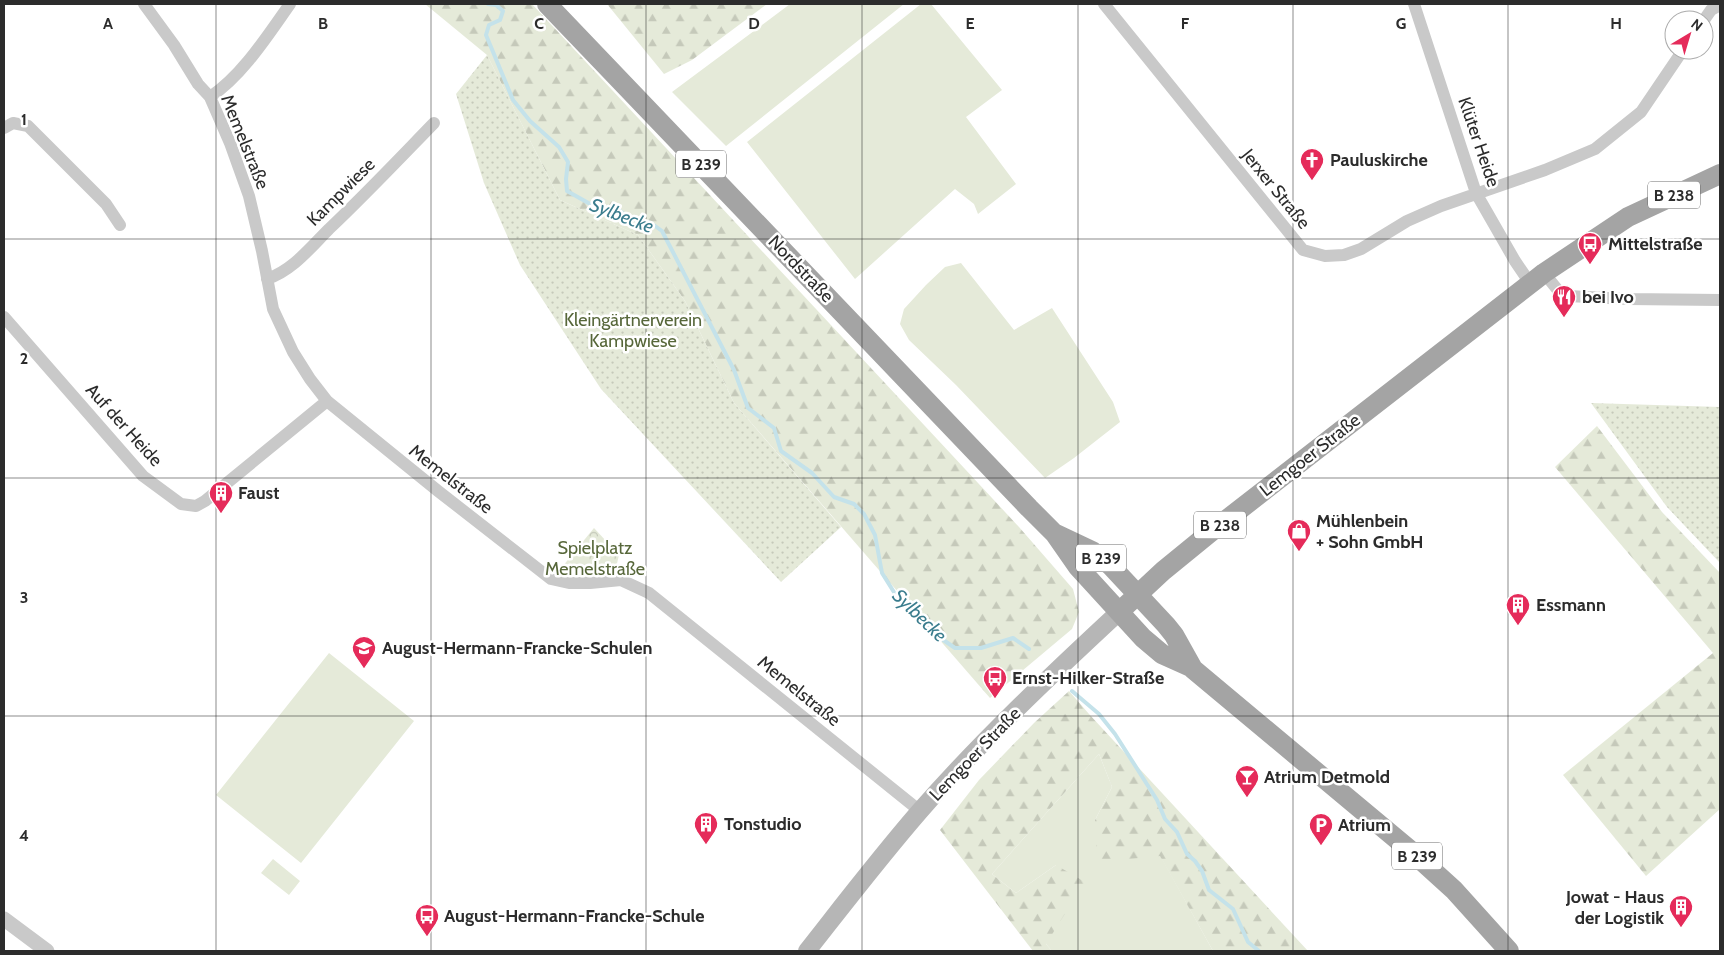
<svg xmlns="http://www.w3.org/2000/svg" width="1724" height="955" viewBox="0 0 1724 955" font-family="Cabin,sans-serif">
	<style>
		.grass { fill: #e5ead9 }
		.forest { fill: url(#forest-firs) }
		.park { fill: url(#park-crowns) }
		.garden { fill: url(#garden-dots) }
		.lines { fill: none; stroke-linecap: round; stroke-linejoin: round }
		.stream { stroke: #c4e2ea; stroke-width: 4 }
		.minor { stroke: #c9c9c9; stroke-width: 12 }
		.tertiary { stroke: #c9c9c9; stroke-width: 15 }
		.secondary { stroke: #b6b6b6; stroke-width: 18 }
		.primary { stroke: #a4a4a4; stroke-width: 20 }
		.grid { fill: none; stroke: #2c2c2c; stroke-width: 1; stroke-opacity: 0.55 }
		.labels { text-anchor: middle; stroke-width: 5; stroke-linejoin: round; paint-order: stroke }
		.shield { fill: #fff; stroke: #6b6b6b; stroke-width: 1 }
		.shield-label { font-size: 16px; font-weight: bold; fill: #2c2c2c }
		.street-label { font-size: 18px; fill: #2c2c2c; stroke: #fff }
		.poi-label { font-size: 18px; font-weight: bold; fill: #2c2c2c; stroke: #fff; text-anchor: start }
		.park-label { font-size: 18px; fill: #57673a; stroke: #fff }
		.water-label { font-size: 19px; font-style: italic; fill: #3a7c8d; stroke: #fff }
		.grid-label { font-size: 16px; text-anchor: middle; font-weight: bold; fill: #2c2c2c; stroke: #fff; stroke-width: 5; stroke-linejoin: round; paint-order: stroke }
	</style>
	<defs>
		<pattern id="forest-firs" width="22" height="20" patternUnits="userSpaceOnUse" patternTransform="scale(1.25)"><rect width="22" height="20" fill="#e5ead9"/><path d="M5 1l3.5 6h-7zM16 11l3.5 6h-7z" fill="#c5c9ba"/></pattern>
		<pattern id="park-crowns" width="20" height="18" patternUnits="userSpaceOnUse" patternTransform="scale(1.25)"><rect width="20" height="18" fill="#e5ead9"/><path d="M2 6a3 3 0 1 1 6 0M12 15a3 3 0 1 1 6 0" fill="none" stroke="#c5c9ba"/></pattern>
		<pattern id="garden-dots" width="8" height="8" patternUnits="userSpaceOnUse" patternTransform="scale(1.25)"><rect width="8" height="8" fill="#e5ead9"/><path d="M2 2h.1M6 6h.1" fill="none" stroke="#c5c9ba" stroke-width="1.8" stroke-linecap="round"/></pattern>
	</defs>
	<rect width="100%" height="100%" fill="#fff"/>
	<path class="grass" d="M 790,4 L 904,4 L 726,146 L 672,92 Z
		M 921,4 L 931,4 L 1002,90 L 966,117 L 1016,184 L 978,214 L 974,204 L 955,189 L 855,279 L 747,142 Z
		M 961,263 L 1014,330 L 1052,308 L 1113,402 L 1120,422 L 1074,458 L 1045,478 L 956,385 L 909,340 L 900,324 L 904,309 L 926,285 L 945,267 Z
		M 329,653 L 414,721 L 301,863 L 216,795 Z
		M 1099,754 L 1112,787 L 1095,820 L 1160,855 L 1213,951 L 1052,951 L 1046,944 L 1056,865 L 1016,893 L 992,874 Z
		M 273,859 L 300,881 L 289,895 L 261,873 Z"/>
	<path class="forest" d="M 425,4 L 532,4 L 1019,527 L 1073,589 L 1079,612 L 1072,629 L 990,698 L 734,403 L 685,301 L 638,235 L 560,200 L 487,55 Z
		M 607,4 L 767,4 L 692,60 L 664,74 Z
		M 1597,426 L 1662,512 L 1720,573 L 1720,809 L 1646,876 L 1563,775 L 1713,653 L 1555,467 Z
		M 1069,691 L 1089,714 L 1308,951 L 1213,951 L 1160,856 L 1097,862 L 1095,820 L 1112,787 L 1099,754 L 992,874 L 1016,893 L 1056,865 L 1085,882 L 1046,944 L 1052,951 L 1033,951 L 940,830 L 979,780 L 1034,723 Z"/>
	<path class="park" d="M 594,528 L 619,555 L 615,572 C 594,580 579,579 558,572 Z"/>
	<path class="garden" d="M 487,55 L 560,200 L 638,235 L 685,301 L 734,403 L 841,527 L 781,582 L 601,389 L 520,265 L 484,183 L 456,94 Z
		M 1591,403 L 1720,407 L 1720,563 L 1667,507 Z"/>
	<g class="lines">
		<path class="stream" d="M 488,4 L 496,5 L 503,11 L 500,20 L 489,25 L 486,35 L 513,100 L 530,121 L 559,147 L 568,162 L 566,179 L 567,191 L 592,205 L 617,209 L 631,219 L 651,223 L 662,231 L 734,370 L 748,408 L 774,428 L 781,451 L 812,473 L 834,497 L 854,504 L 864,514 L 875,535 L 882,573 L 897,597 L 936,635 L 955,648 L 981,648 L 1013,638 L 1029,649
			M 1072,691 L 1099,714 L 1115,734 L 1157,800 L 1165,819 L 1177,832 L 1187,854 L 1195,861 L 1202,871 L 1209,890 L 1233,909 L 1248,942 L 1259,951"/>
		<path class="minor" d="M 144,4 L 174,45 L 198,84 L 210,97 L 230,143 L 249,196 L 262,251 L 273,309 L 293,352 L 310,379 L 327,401 L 438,491 L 551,579 L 569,583 L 590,583 L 621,580 L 649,593 L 920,811
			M 1104,4 L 1303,250 L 1325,256 L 1344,255 L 1361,249 L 1407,221 L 1441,206 L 1545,170 L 1595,149 L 1641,112 L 1683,50
			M 1414,4 L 1476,193 L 1515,261 L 1530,283
			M 1704,20 L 1711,10 L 1720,5
			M 210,97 C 242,76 268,35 290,4
			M 4,128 L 13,123 L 28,126 L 106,204 L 120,225
			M 1544,273 L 1561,294 L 1568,296 L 1628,299 L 1720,300
			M 267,279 C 293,270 310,248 329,229 C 365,195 399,159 434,123
			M 4,317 L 143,476 L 181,504 L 196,506 L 205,501 L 327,401"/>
		<path class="tertiary" d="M 4,919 L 47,951"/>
		<path class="secondary" d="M 807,951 C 844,904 880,857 919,812 C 981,741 1050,676 1119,612"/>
		<path class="primary" d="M 547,4 L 1029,508 L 1055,534 L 1078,567 L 1143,638 L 1162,654 L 1191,667
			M 1056,534 L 1092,551 L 1110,565 L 1166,625 L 1174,635 L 1193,669 L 1411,851 L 1454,890 L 1509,951
			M 1119,612 L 1163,571 L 1212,531 L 1544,273 L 1628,217 L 1720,174"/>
	</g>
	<path class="grid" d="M 216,4 L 216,951M 431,4 L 431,951M 646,4 L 646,951M 862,4 L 862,951M 1078,4 L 1078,951M 1293,4 L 1293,951M 1508,4 L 1508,951M 4,239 L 1720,239M 4,478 L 1720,478M 4,716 L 1720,716"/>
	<defs>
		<g id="church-pin" transform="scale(1.25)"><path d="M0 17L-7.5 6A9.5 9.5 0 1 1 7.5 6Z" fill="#e52b5a" stroke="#fff"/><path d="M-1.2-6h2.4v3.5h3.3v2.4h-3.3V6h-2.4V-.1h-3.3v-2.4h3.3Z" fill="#fff"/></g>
		<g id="bus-pin" transform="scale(1.25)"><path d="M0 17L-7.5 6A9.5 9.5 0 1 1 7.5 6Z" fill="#e52b5a" stroke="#fff"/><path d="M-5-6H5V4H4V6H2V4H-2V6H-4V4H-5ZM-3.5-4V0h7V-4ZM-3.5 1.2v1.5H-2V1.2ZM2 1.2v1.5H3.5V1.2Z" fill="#fff"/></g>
		<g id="restaurant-pin" transform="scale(1.25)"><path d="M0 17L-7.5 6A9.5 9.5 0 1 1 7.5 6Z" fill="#e52b5a" stroke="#fff"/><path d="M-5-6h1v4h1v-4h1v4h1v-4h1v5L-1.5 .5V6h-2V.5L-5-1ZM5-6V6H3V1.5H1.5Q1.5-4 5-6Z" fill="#fff"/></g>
		<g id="building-pin" transform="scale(1.25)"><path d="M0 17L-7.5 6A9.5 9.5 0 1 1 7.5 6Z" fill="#e52b5a" stroke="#fff"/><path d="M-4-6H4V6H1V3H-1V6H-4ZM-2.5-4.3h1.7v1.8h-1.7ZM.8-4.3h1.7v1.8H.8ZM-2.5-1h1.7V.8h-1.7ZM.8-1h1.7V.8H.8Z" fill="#fff"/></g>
		<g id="shop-pin" transform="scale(1.25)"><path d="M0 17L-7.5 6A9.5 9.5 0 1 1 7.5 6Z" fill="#e52b5a" stroke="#fff"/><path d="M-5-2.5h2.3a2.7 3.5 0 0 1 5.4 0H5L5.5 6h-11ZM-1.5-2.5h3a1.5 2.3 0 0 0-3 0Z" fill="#fff"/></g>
		<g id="school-pin" transform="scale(1.25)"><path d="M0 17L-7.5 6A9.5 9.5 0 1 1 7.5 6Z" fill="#e52b5a" stroke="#fff"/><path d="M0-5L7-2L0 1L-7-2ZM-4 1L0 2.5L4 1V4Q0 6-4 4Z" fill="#fff"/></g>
		<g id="bar-pin" transform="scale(1.25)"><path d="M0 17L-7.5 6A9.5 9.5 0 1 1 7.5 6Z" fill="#e52b5a" stroke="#fff"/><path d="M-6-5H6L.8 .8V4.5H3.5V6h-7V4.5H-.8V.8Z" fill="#fff"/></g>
		<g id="parking-pin" transform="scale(1.25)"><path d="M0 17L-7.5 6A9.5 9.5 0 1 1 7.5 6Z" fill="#e52b5a" stroke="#fff"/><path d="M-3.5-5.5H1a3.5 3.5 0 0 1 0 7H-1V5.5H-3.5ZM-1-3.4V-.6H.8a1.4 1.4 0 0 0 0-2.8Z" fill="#fff"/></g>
	</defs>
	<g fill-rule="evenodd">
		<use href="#church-pin" x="1312" y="160"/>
		<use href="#bus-pin" x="1590" y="244"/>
		<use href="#restaurant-pin" x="1564" y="297"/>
		<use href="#building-pin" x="221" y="493"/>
		<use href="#shop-pin" x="1299" y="531"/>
		<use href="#building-pin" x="1518" y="605"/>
		<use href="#school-pin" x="364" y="648"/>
		<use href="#bus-pin" x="995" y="678"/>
		<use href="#bar-pin" x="1247" y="777"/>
		<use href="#building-pin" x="706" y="824"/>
		<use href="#parking-pin" x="1321" y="825"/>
		<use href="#building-pin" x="1681" y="907"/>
		<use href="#bus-pin" x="427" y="916"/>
	</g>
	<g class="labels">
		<g class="shield">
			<rect x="676" y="150.5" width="50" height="27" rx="4"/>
			<rect x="1648" y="181.5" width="52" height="27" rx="4"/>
			<rect x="1194" y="511.5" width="52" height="27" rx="4"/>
			<rect x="1076" y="544.5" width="50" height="27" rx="4"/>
			<rect x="1392" y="842.5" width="50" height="27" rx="4"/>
		</g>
		<g class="shield-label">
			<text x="701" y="170">B 239</text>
			<text x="1674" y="201">B 238</text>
			<text x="1220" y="531">B 238</text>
			<text x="1101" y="564">B 239</text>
			<text x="1417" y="862">B 239</text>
		</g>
		<g class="street-label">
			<text transform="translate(245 142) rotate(68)" y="6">Memelstraße</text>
			<text transform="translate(1479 142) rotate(71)" y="6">Klüter Heide</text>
			<text transform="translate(1276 189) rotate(51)" y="6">Jerxer Straße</text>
			<text transform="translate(341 192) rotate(-45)" y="6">Kampwiese</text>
			<text transform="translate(801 269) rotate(46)" y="6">Nordstraße</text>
			<text transform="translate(124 425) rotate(48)" y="6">Auf der Heide</text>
			<text transform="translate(1310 455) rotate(-38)" y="6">Lemgoer Straße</text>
			<text transform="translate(451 479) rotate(38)" y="6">Memelstraße</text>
			<text transform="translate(799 691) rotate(39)" y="6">Memelstraße</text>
			<text transform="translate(975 754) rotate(-46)" y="6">Lemgoer Straße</text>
		</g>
		<g class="poi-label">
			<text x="1330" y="166">Pauluskirche</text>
			<text x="1608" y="250">Mittelstraße</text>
			<text x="1582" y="303">bei Ivo</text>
			<text x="238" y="499">Faust</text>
			<text x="1316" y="527">Mühlenbein<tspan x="1316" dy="21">+ Sohn GmbH</tspan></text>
			<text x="1536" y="611">Essmann</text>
			<text x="382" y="654">August-Hermann-Francke-Schulen</text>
			<text x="1012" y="684">Ernst-Hilker-Straße</text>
			<text x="1264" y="783">Atrium Detmold</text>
			<text x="724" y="830">Tonstudio</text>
			<text x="1338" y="831">Atrium</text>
			<text x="1664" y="903" text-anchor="end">Jowat - Haus<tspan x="1664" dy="21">der Logistik</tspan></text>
			<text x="444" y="922">August-Hermann-Francke-Schule</text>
		</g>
		<g class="park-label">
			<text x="633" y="326">Kleingärtnerverein<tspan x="633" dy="21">Kampwiese</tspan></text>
			<text x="595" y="554">Spielplatz<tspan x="595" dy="21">Memelstraße</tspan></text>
		</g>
		<g class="water-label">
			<text transform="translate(622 215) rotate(21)" y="7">Sylbecke</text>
			<text transform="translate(920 615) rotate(44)" y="7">Sylbecke</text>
		</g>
	</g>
	<g class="grid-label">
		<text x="108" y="29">A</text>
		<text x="323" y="29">B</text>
		<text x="539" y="29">C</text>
		<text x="754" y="29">D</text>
		<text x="970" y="29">E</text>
		<text x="1185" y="29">F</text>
		<text x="1401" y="29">G</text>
		<text x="1616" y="29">H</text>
		<text x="24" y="125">1</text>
		<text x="24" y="364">2</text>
		<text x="24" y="603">3</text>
		<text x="24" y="841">4</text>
	</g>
	<rect width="1724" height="955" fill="none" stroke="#2c2c2c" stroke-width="10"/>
	<g transform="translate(1689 35) rotate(38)"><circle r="24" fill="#ffffff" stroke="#ababab"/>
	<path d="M0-4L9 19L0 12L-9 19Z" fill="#e52b5a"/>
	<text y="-8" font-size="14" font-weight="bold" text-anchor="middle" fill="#2c2c2c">N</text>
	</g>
</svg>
